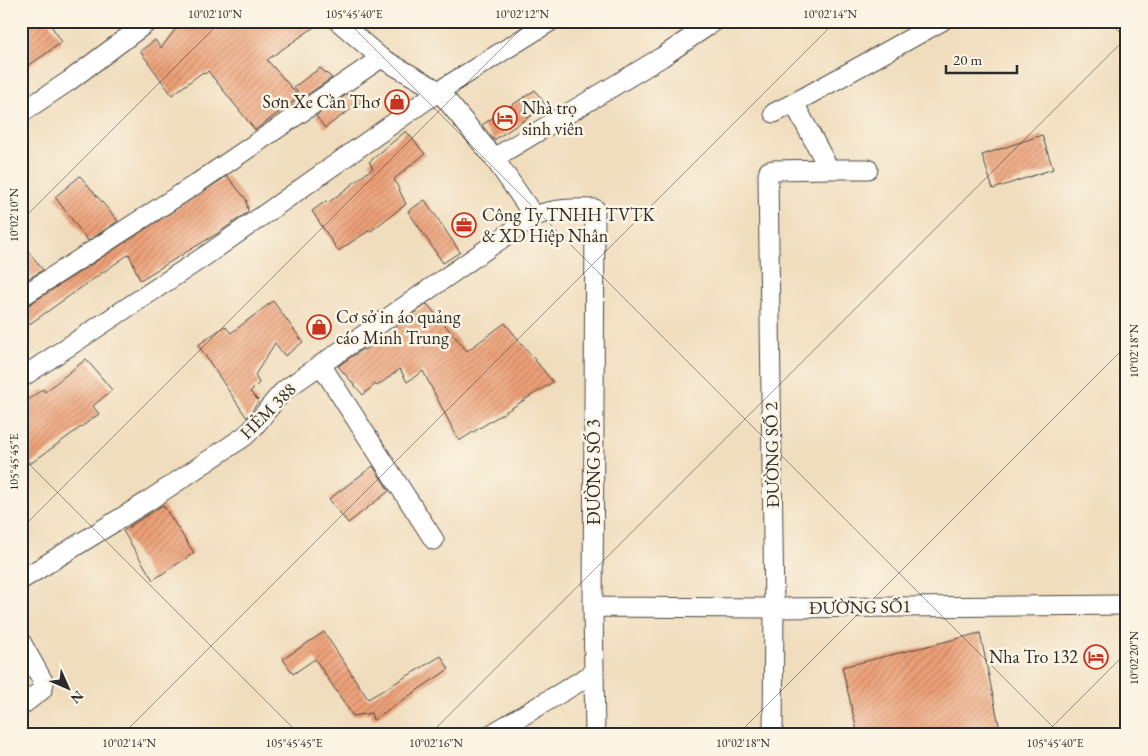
<svg xmlns="http://www.w3.org/2000/svg" width="1148" height="756" viewBox="0 0 1148 756" font-family="'EB Garamond',serif">
	<style>
		.building { fill: url(#building-hatch) }
		.lines { fill: none; stroke-linecap: round; stroke-linejoin: round }
		.street-casing { stroke: #494641; stroke-width: 21 }
		.street { stroke: #fff; stroke-width: 19 }
		.ticks { fill: none; stroke: #2b2b2b; stroke-width: 1; stroke-opacity: 0.45 }
		.labels { text-anchor: middle; stroke-width: 5; stroke-linejoin: round; paint-order: stroke }
		.poi-label { font-size: 18px; fill: #2b2b2b; stroke: #fcf5e5; text-anchor: start }
		.street-label { font-size: 18px; fill: #2b2b2b; stroke: #fcf5e5 }
		.neatline { fill: none; stroke: #2b2b2b; stroke-width: 2 }
		.ticks-label { font-size: 12px; text-anchor: middle; fill: #2b2b2b }
	</style>
	<defs>
		<pattern id="building-hatch" width="6" height="6" patternUnits="userSpaceOnUse" patternTransform="scale(1.25)"><rect width="6" height="6" fill="#eda077"/><path d="M-1 1l2-2M0 6l6-6M5 7l2-2" fill="none" stroke="#c08362"/></pattern>
	</defs>
	<rect width="100%" height="100%" fill="#fcf5e5"/>
	<filter id="ink" filterUnits="userSpaceOnUse"><feTurbulence type="fractalNoise" baseFrequency=".02" numOctaves="2"/><feDisplacementMap in="SourceGraphic" scale="10" xChannelSelector="R" yChannelSelector="G"/><feConvolveMatrix kernelMatrix="1 2 1 2 8 2 1 2 1" color-interpolation-filters="sRGB"/></filter>
	<filter id="wash" filterUnits="userSpaceOnUse"><feTurbulence type="fractalNoise" baseFrequency=".0096" numOctaves="4" result="noise"/><feDisplacementMap in="SourceGraphic" scale="20" xChannelSelector="R" yChannelSelector="G"/><feGaussianBlur stdDeviation="1.12" result="paint"/><feColorMatrix in="noise" values="0 0 0 0 0 0 0 0 0 0 0 0 0 0 0 0 0 1.4 0 .05"/><feComposite in="paint" operator="in"/></filter>
	<g filter="url(#wash)">
		<rect width="100%" height="100%" fill="#f0ddbd"/>
		<g id="blocks">
			<path class="building" d="M 21,21 L 48,21 L 62,42 L 21,71 Z
				M 182,21 L 323,21 L 267,60 L 300,97 L 255,130 L 208,71 L 205,74 L 203,72 L 172,95 L 140,51 L 155,40 L 161,48 Z
				M 320,68 L 332,78 L 302,98 L 294,87 Z
				M 535,90 L 546,106 L 494,140 L 482,125 Z
				M 350,92 L 362,101 L 325,128 L 316,116 Z
				M 406,131 L 425,154 L 394,179 L 406,204 L 371,231 L 370,230 L 338,251 L 312,211 L 326,201 L 328,203 L 373,168 L 369,162 Z
				M 1042,135 L 1053,169 L 993,189 L 982,155 Z
				M 80,176 L 118,221 L 88,241 L 55,197 Z
				M 227,176 L 246,199 L 248,212 L 218,233 L 140,280 L 129,254 L 21,330 L 21,308 L 27,306 Z
				M 425,200 L 460,252 L 443,263 L 408,211 Z
				M 21,242 L 43,270 L 21,283 Z
				M 273,301 L 303,342 L 285,356 L 275,343 L 255,375 L 259,383 L 250,392 L 259,401 L 247,418 L 198,345 L 225,326 L 231,333 Z
				M 427,304 L 467,351 L 505,323 L 553,382 L 459,441 L 423,371 L 407,382 L 400,369 L 377,386 L 375,384 L 363,395 L 338,366 L 363,349 L 364,350 L 396,331 L 394,328 Z
				M 86,359 L 112,390 L 93,406 L 99,414 L 30,464 L 21,452 L 21,405 L 43,389 L 45,392 Z
				M 373,466 L 389,491 L 348,523 L 329,499 Z
				M 163,505 L 194,553 L 153,580 L 123,531 Z
				M 324,632 L 368,699 L 441,656 L 449,669 L 373,720 L 371,713 L 353,716 L 315,659 L 293,674 L 283,659 Z
				M 980,633 L 1001,735 L 858,735 L 842,667 Z"/>
		</g>
	</g>
	<g filter="url(#ink)">
		<use href="#blocks" fill-opacity="0" stroke="#494641" stroke-width="1"/>
		<g class="lines">
			<g class="street-casing">
				<path id="street" d="M 338,21 L 381,58 L 439,91 L 494,158 L 534,216
					M 21,113 L 69,81 L 149,21
					M 774,113 L 794,103
					M 494,158 L 662,57 L 715,21
					M 829,169 L 868,169
					M 21,297 L 196,184 L 381,58
					M 321,365 L 434,540
					M 21,378 L 208,254 L 439,91 L 551,21
					M 21,580 L 145,503 L 245,436 C 261,422 270,403 286,389 L 534,216 C 555,209 573,208 595,209 L 593,607 L 595,735
					M 593,607 L 774,608 L 1127,605
					M 21,642 L 44,683 L 42,690 L 21,706
					M 490,735 L 594,673
					M 773,735 L 774,608 L 768,175 L 769,171 L 773,170 L 829,169 L 794,103 L 942,21"/>
			</g>
			<use href="#street" class="street"/>
		</g>
	</g>
	<path class="ticks" d="M 347,21 L 1061,735M 1108,21 L 1127,40M 21,221 L 221,21M 21,456 L 300,735M 21,529 L 529,21M 122,735 L 836,21M 429,735 L 1127,37M 737,735 L 1127,345M 1044,735 L 1127,652"/>
	<defs>
		<g id="shop-ring" transform="scale(1.25)"><circle r="9.5" fill="#fcf5e5" stroke="#c8321e" stroke-width="1.5"/><path d="M-5-2.5h2.3a2.7 3.5 0 0 1 5.4 0H5L5.5 6h-11ZM-1.5-2.5h3a1.5 2.3 0 0 0-3 0Z" fill="#c8321e"/></g>
		<g id="hotel-ring" transform="scale(1.25)"><circle r="9.5" fill="#fcf5e5" stroke="#c8321e" stroke-width="1.5"/><path d="M-6-4.5h1.5V1H6V5H4.5V3h-9V5H-6ZM-4 0a1.8 1.8 0 1 1 3.6 0ZM.5 0V-2.5h3Q6-2.5 6 0Z" fill="#c8321e"/></g>
		<g id="office-ring" transform="scale(1.25)"><circle r="9.5" fill="#fcf5e5" stroke="#c8321e" stroke-width="1.5"/><path d="M-6-3h4V-5.5h4V-3h4V5H-6ZM-1-4.5V-3h2v-1.5ZM-6 0V1H6V0Z" fill="#c8321e"/></g>
	</defs>
	<g fill-rule="evenodd">
		<use href="#shop-ring" x="397" y="102"/>
		<use href="#hotel-ring" x="505" y="118"/>
		<use href="#office-ring" x="464" y="225"/>
		<use href="#shop-ring" x="319" y="327"/>
		<use href="#hotel-ring" x="1096" y="657"/>
	</g>
	<g class="labels">
		<g class="poi-label">
			<text x="380" y="108" text-anchor="end">Sơn Xe Cần Thơ</text>
			<text x="522" y="114">Nhà trọ<tspan x="522" dy="21">sinh viên</tspan></text>
			<text x="482" y="221">Công Ty TNHH TVTK<tspan x="482" dy="21">&amp; XD Hiệp Nhân</tspan></text>
			<text x="336" y="323">Cơ sở in áo quảng<tspan x="336" dy="21">cáo Minh Trung</tspan></text>
			<text x="1078" y="663" text-anchor="end">Nha Tro 132</text>
		</g>
		<g class="street-label">
			<text transform="translate(268 411) rotate(-45)" y="6">HẺM 388</text>
			<text transform="translate(772 455) rotate(-91)" y="6">ĐƯỜNG SỐ 2</text>
			<text transform="translate(594 472) rotate(-90)" y="6">ĐƯỜNG SỐ 3</text>
			<text transform="translate(860 607) rotate(-1)" y="6">ĐƯỜNG SỐ1</text>
		</g>
	</g>
	<rect width="1148" height="756" fill="none" stroke="#fcf5e5" stroke-width="55"/>
	<g transform="translate(68 688) rotate(135)" stroke="#fcf5e5" stroke-width="4" paint-order="stroke">
	<path d="M0-4L9 19L0 12L-9 19Z" fill="#2b2b2b"/>
	<text y="-8" font-size="14" font-weight="bold" text-anchor="middle" fill="#2b2b2b">N</text>
	</g>
	<path d="M946 65v8h71v-8" fill="none" stroke="#2b2b2b" stroke-width="2.5"/>
	<text x="953" y="65" font-size="15" fill="#2b2b2b" stroke="#fcf5e5" stroke-width="4" paint-order="stroke">20 m</text>
	<rect x="28" y="28" width="1092" height="700" class="neatline"/>
	<g class="ticks-label">
		<text x="215" y="18">10°02'10"N</text>
		<text x="354" y="18">105°45'40"E</text>
		<text x="522" y="18">10°02'12"N</text>
		<text x="830" y="18">10°02'14"N</text>
		<text transform="translate(14 215) rotate(-90)" y="4">10°02'10"N</text>
		<text transform="translate(1134 351) rotate(-90)" y="4">10°02'18"N</text>
		<text transform="translate(14 462) rotate(-90)" y="4">105°45'45"E</text>
		<text transform="translate(1134 658) rotate(-90)" y="4">10°02'20"N</text>
		<text x="129" y="747">10°02'14"N</text>
		<text x="294" y="747">105°45'45"E</text>
		<text x="436" y="747">10°02'16"N</text>
		<text x="743" y="747">10°02'18"N</text>
		<text x="1055" y="747">105°45'40"E</text>
	</g>
</svg>
